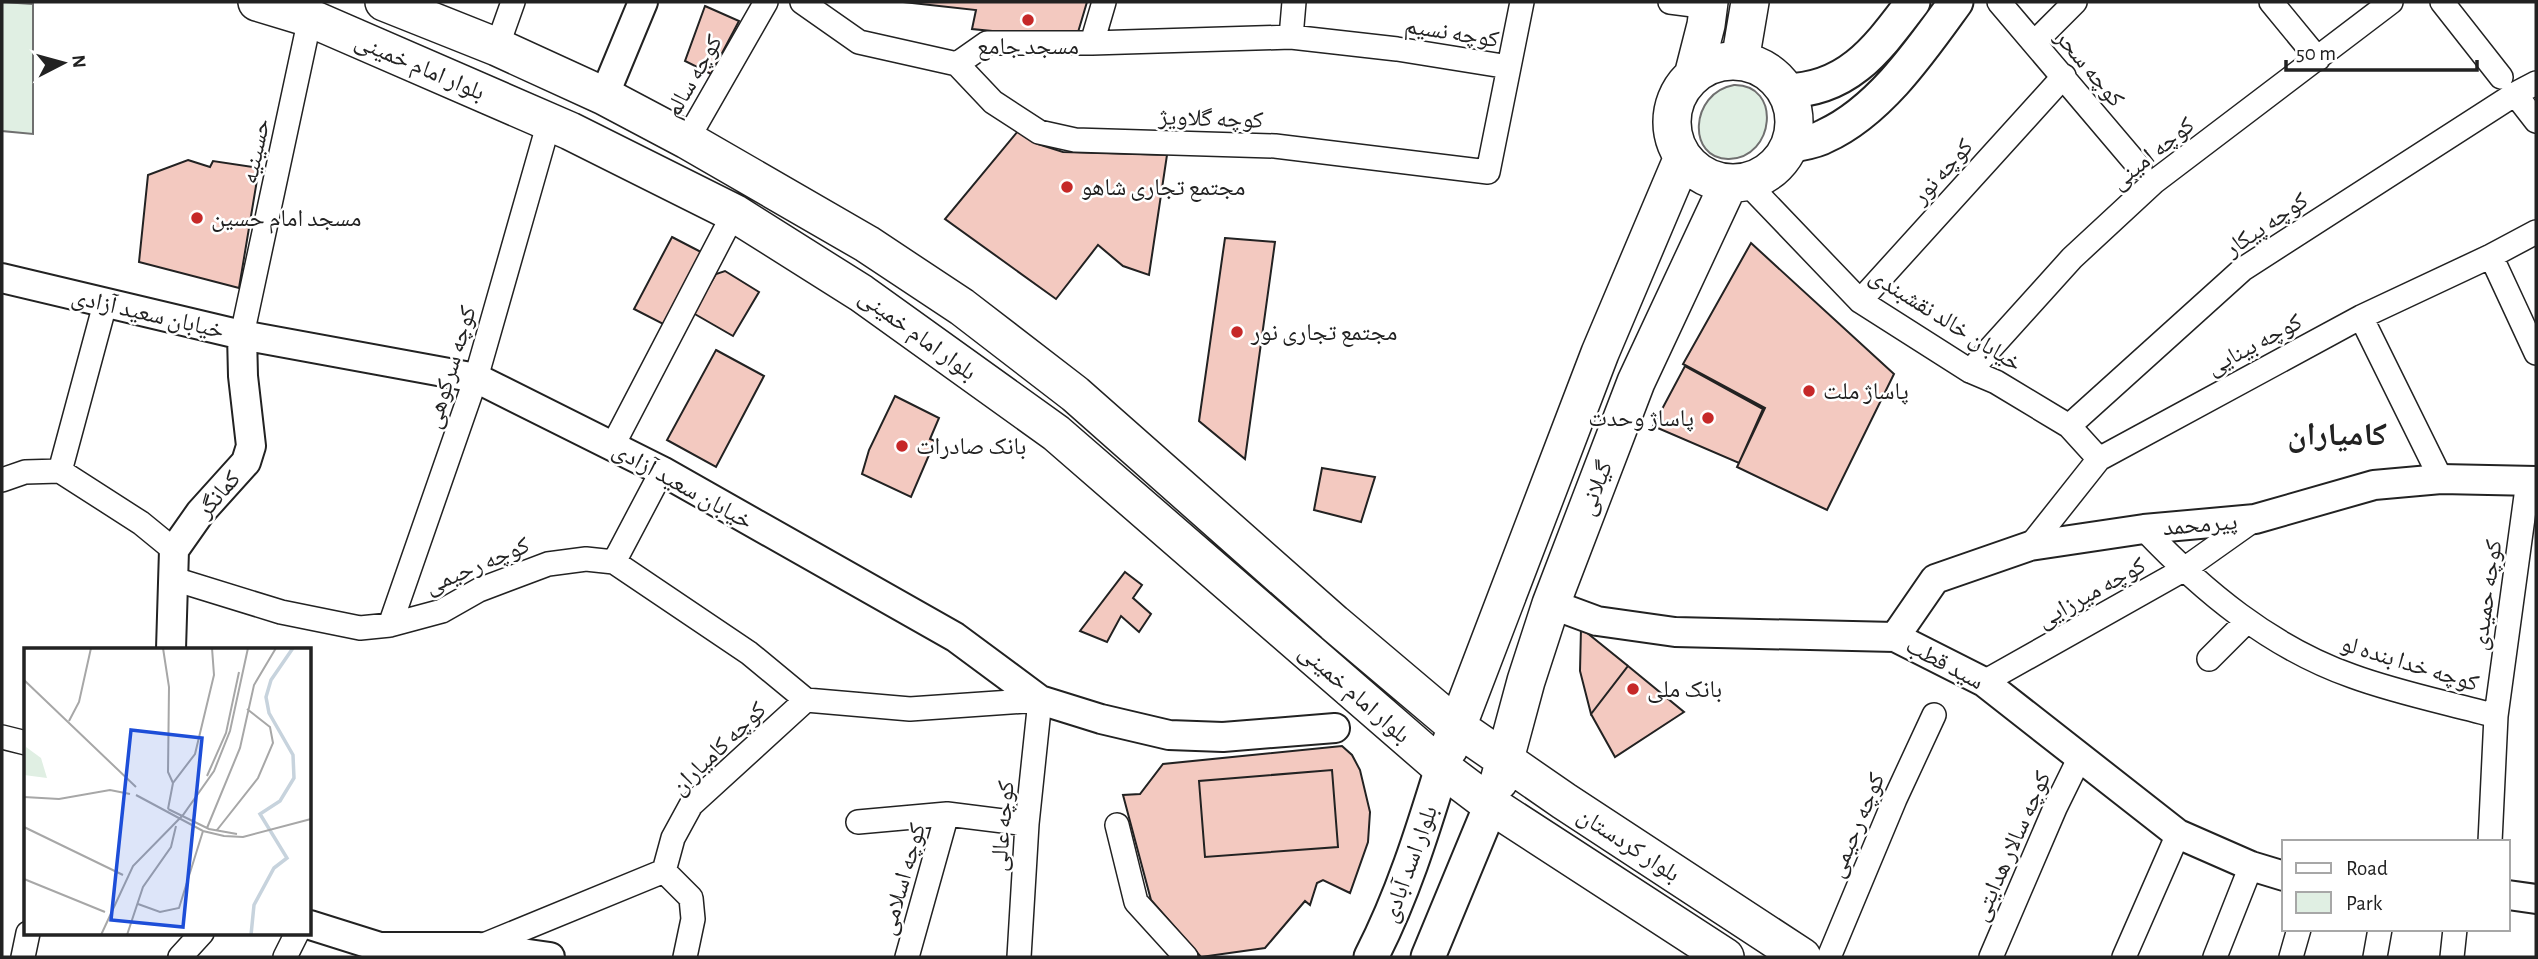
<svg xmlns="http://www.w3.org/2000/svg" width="2538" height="959" viewBox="0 0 2538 959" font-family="'Alegreya Sans','Noto Naskh Arabic',sans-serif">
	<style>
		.green { fill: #e0efe3; stroke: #6f6f6f; stroke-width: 2 }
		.building { fill: #f3c9c0; stroke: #222; stroke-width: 2 }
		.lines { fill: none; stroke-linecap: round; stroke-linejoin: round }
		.minor-casing { stroke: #222; stroke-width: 26 }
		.tertiary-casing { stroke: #222; stroke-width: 32 }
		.secondary-casing { stroke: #222; stroke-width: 37 }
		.primary-casing { stroke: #222; stroke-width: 40 }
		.minor { stroke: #fff; stroke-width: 23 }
		.tertiary { stroke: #fff; stroke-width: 28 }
		.secondary { stroke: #fff; stroke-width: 33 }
		.primary { stroke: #fff; stroke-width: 37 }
		.poi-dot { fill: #c62828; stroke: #fff; stroke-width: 2.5 }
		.labels { text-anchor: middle; stroke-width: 5; stroke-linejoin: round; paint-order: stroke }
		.street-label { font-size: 24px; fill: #222; stroke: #fff }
		.poi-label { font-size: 24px; fill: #222; stroke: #fff; text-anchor: start }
		.district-label { font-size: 32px; font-weight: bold; fill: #222; stroke: #fff }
		.inset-river { fill: none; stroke: #c7d3dd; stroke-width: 3.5 }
		.inset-road { fill: none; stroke: #a7a7a7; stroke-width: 2 }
		.view { fill: #1d4ed8; fill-opacity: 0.15; stroke: #1d4ed8; stroke-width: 3.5 }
		.inset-edge { fill: none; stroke: #222; stroke-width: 3.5 }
	</style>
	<rect width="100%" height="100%" fill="#fff"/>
	<path class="green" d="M 2,2 L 33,4 L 33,134 L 2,131 Z
		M 1734,85 C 1782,84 1775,158 1729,159 C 1687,160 1689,93 1734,85 Z"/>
	<path class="building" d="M 903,2 L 1087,2 L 1076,39 L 972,29 L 976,10 Z
		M 705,6 L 739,21 L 711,74 L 685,61 Z
		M 1018,131 L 1038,144 L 1063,152 L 1167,155 L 1149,275 L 1123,266 L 1098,245 L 1056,299 L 945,219 Z
		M 188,160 L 210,167 L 213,161 L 259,168 L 239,288 L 139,262 L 148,175 Z
		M 672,237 L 701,252 L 667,326 L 634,309 Z
		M 1225,238 L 1275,242 L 1245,459 L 1199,421 Z
		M 1751,243 L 1894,374 L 1827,510 L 1737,467 L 1765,408 L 1683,364 Z
		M 725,271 L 759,292 L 733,336 L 693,313 L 716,274 Z
		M 716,350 L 764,376 L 716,467 L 667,440 Z
		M 1685,366 L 1763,409 L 1739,463 L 1653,426 Z
		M 895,396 L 939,418 L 930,439 L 935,441 L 911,497 L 862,474 L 869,450 Z
		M 1322,468 L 1375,477 L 1361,522 L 1314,510 Z
		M 1125,572 L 1142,585 L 1133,598 L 1151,614 L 1139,632 L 1121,616 L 1107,642 L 1080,631 Z
		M 1581,628 L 1628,666 L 1591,714 L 1580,671 Z
		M 1628,666 L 1684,712 L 1615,757 L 1591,714 Z
		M 1342,746 L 1352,755 L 1360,770 L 1370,812 L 1368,842 L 1350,893 L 1323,880 L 1317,883 L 1310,905 L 1305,901 L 1265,948 L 1201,957 L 1151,900 L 1123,795 L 1140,794 L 1163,764 Z
		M 1332,770 L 1338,847 L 1205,857 L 1199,781 Z"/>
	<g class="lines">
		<g class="minor-casing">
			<path id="minor" d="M 802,2 L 859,42 L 957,64
				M 1670,2 L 1709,7
				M 1999,2 L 2140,168
				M 2271,2 L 2318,59
				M 2442,2 L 2501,77
				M 1291,37 L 1294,2
				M 1092,43 L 1104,2
				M 2034,43 L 2075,2
				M 497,47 L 513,2
				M 957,64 L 993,102 L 1039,132 L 1075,140 L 1275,146 L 1488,172 L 1522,2
				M 957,64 L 987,43 L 1092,43 L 1291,37 L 1397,49 L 1509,67
				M 2515,94 L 2536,121
				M 687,140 L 766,2
				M 1746,182 L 1860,301 L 1970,371 L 1996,382 L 2069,426 L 2099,459
				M 2491,256 L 2536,353
				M 1860,301 L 2064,76
				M 2361,317 L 2441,479
				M 242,335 L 310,18
				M 1970,371 L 2072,258 L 2154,182 L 2391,2
				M 2069,426 L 2243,269 L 2515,94 L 2536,83
				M 613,445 L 734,213
				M 60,471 L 105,304
				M 60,471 L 141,523 L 174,550
				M 2,480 L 25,472 L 60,471
				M 2144,529 C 2203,591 2270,647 2352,676 C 2398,693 2449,703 2496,716
				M 2030,546 L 2099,459 L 2361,317 L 2491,256 L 2536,232
				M 614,562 L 662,471
				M 174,579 L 281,612 L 360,628 L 390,625 L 442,611 L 479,590 L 548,564 L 586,559 L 614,562 L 749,653 L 806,700
				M 390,625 L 476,378 L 549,122
				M 2209,659 L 2246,622
				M 1984,682 L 2183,570 L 2255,519
				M 2,737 L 26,743
				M 858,822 L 947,814 L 1027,824
				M 1117,825 L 1136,902 L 1186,957
				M 2490,842 L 2496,716 L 2528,481
				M 664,871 L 691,898 L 693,919 L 685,957
				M 479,947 L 664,871 L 673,838 L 691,805 L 806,700 L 910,709 L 1040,700 L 1027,824 L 1019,957
				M 23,957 L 28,933
				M 180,957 L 202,933
				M 285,957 L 297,933
				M 907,957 L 947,814
				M 1829,957 L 1895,799 L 1934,715
				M 1991,957 L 2055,808 L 2080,757
				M 2124,957 L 2178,834
				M 2215,957 L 2251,866
				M 2291,957 L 2299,929
				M 2375,957 L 2380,929
				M 2452,957 L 2455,929"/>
		</g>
		<g class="tertiary-casing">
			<path id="tertiary" d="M 604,96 L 643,2
				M 2,278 L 242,335 L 476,378 L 662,471 L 955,637 L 1040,700 L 1101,719 L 1169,735 L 1223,737 L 1335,728
				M 1551,604 L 1597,621 L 1675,632 L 1895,637 L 1984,682 L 2178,834 L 2251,866 L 2284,876
				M 1895,637 L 1935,579 L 2030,546 L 2144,529 L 2255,519 L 2374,485 L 2441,479 L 2536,481
				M 171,649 L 174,550 L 200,513 L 246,462 L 251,446 L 243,376 L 242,335
				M 2508,895 L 2536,899
				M 310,925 L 380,947 L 479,947 L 550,957"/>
		</g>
		<g class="secondary-casing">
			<path id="secondary" d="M 1785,91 C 1849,90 1878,48 1913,2
				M 1789,146 C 1801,143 1815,142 1825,136 C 1880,111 1922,49 1956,2
				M 1371,957 C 1402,897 1422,833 1442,768
				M 1428,957 L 1491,805"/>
		</g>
		<g class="primary-casing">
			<path id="primary" d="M 257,2 L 310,18 L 570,131 L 734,213 L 861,293 L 1056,433 L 1442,768 L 1491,805 L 1725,957
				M 384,2 L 497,47 L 604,96 L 687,140 L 867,244 L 962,307 L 1075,394 L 1334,623 L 1457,727 L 1564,801 L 1802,957
				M 1740,61 L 1750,2
				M1672 122a61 61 0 1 1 122 0a61 61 0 1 1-122 0Z
				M 1693,76 L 1706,25 L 1709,2
				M 1449,748 L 1600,353 L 1683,157
				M 1499,781 L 1526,681 L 1551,604 L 1636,382 L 1729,183"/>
		</g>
		<use href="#minor" class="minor"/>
		<use href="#tertiary" class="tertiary"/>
		<use href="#secondary" class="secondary"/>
		<use href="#primary" class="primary"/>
	</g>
	<g class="poi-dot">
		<circle cx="1028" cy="20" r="7"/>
		<circle cx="1067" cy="187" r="7"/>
		<circle cx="197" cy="218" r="7"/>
		<circle cx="1237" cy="332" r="7"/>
		<circle cx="1809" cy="391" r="7"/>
		<circle cx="1708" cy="418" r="7"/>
		<circle cx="902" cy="446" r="7"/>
		<circle cx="1633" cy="689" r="7"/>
	</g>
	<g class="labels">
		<g class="street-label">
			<text transform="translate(1452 32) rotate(9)" y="8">کوچه نسیم</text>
			<text transform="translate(420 66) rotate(23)" y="8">بلوار امام خمینی</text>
			<text transform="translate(2090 68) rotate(50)" y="8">کوچه سحر</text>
			<text transform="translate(693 76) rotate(-60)" y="8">کوچه سالم</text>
			<text transform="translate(1211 118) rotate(2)" y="8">کوچه گلاویژ</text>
			<text transform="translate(255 151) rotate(-78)" y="8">حسینیه</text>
			<text transform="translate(2152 153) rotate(-39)" y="8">کوچه امینی</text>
			<text transform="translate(1942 171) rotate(-48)" y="8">کوچه نور</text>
			<text transform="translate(2266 224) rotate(-34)" y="8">کوچه پیکار</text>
			<text transform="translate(148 313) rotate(13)" y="8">خیابان سعید آزادی</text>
			<text transform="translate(1946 319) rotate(32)" y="8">خیابان خالد نقشبندی</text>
			<text transform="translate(918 334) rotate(36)" y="8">بلوار امام خمینی</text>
			<text transform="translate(2254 344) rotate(-28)" y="8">کوچه بینایی</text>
			<text transform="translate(450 367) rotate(-73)" y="8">کوچه سرکوهی</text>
			<text transform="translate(683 485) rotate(29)" y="8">خیابان سعید آزادی</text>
			<text transform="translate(1595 488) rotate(-69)" y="8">گیلانی</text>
			<text transform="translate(218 494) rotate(-49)" y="8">کمانگر</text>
			<text transform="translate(2200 524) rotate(-5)" y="8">پیرمحمد</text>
			<text transform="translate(477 565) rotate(-23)" y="8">کوچه رحیمی</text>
			<text transform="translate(2091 592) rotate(-29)" y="8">کوچه میرزایی</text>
			<text transform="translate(2486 595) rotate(-82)" y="8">کوچه حمیدی</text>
			<text transform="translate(1945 663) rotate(28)" y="8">سید قطب</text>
			<text transform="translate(2410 663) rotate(17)" y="8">کوچه خدا بنده لو</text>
			<text transform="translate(1355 693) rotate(41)" y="8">بلوار امام خمینی</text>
			<text transform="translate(718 748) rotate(-44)" y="8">کوچه کامیاران</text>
			<text transform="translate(1856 825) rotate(-67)" y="8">کوچه رحیمی</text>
			<text transform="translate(1002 826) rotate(-85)" y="8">کوچه عالی</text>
			<text transform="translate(1629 844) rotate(33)" y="8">بلوار کردستان</text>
			<text transform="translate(2011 846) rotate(-66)" y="8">کوچه سالار هدایتی</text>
			<text transform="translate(1409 864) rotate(-70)" y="8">بلوار اسد آبادی</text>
			<text transform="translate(902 879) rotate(-74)" y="8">کوچه اسلامی</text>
		</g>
		<g class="poi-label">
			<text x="1028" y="54" text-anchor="middle">مسجد جامع</text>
			<text x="1081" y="195">مجتمع تجاری شاهو</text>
			<text x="211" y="226">مسجد امام حسین</text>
			<text x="1251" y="340">مجتمع تجاری نور</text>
			<text x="1823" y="399">پاساژ ملت</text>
			<text x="1694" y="426" text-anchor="end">پاساژ وحدت</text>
			<text x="916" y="454">بانک صادرات</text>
			<text x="1647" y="697">بانک ملی</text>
		</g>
		<g class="district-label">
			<text x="2337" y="445">کامیاران</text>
		</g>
	</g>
	<g transform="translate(24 648)">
		<rect width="287" height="287" fill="#fff"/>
		<path d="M 2,99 L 17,110 L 23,130 L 0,127 Z" fill="#e0efe3"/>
		<path class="inset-river" d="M 227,287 L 230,257 L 250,220 L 263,210 L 236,166 L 256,153 L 270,130 L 269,107 L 245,65 L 242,49 L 247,32 L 269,0"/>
		<path class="inset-road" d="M 139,0 L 145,39 L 144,124 L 149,135M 0,32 L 112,139M 45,73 L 55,54 L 67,0M 183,128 L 202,85 L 215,24M 112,147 L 179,183 L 200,188 L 219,189 L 287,171M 0,149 L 35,151 L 86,142 L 106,146M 144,161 L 149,135 L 171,106 L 190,27 L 188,0M 144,161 L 185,181 L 213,186M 0,179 L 99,227M 183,180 L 216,100 L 230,37 L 252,0M 193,182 L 234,130 L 249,95 L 246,79 L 223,61M 0,231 L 81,264M 114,256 L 136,264 L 155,260 L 179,183M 77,287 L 109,218 L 159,167 L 190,123 L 206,83 L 224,0M 103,287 L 119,239 L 147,199 L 152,178"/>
		<path class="view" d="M 107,82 L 178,90 L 159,279 L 87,272 Z"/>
		<rect width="287" height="287" class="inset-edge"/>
	</g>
	<rect width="2538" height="959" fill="none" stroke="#222222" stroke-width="7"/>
	<rect x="2282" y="840" width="228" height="91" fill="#ffffff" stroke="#a7a7a7" stroke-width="2"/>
	<rect x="2296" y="863" width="35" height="10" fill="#ffffff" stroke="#a7a7a7" stroke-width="2"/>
	<text x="2346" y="875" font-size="21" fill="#222222">Road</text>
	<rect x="2296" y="892" width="35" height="21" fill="#e0efe3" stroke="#a7a7a7" stroke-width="2"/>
	<text x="2346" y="910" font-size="21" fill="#222222">Park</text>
	<g transform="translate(63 63) rotate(84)" stroke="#ffffff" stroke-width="5" paint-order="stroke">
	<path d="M0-5L12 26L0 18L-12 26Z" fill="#222222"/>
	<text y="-10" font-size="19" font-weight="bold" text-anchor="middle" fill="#222222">N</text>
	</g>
	<path d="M2286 60v10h191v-10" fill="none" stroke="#222222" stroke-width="3.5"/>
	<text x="2296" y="60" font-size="21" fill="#222222" stroke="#ffffff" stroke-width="5" paint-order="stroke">50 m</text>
</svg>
